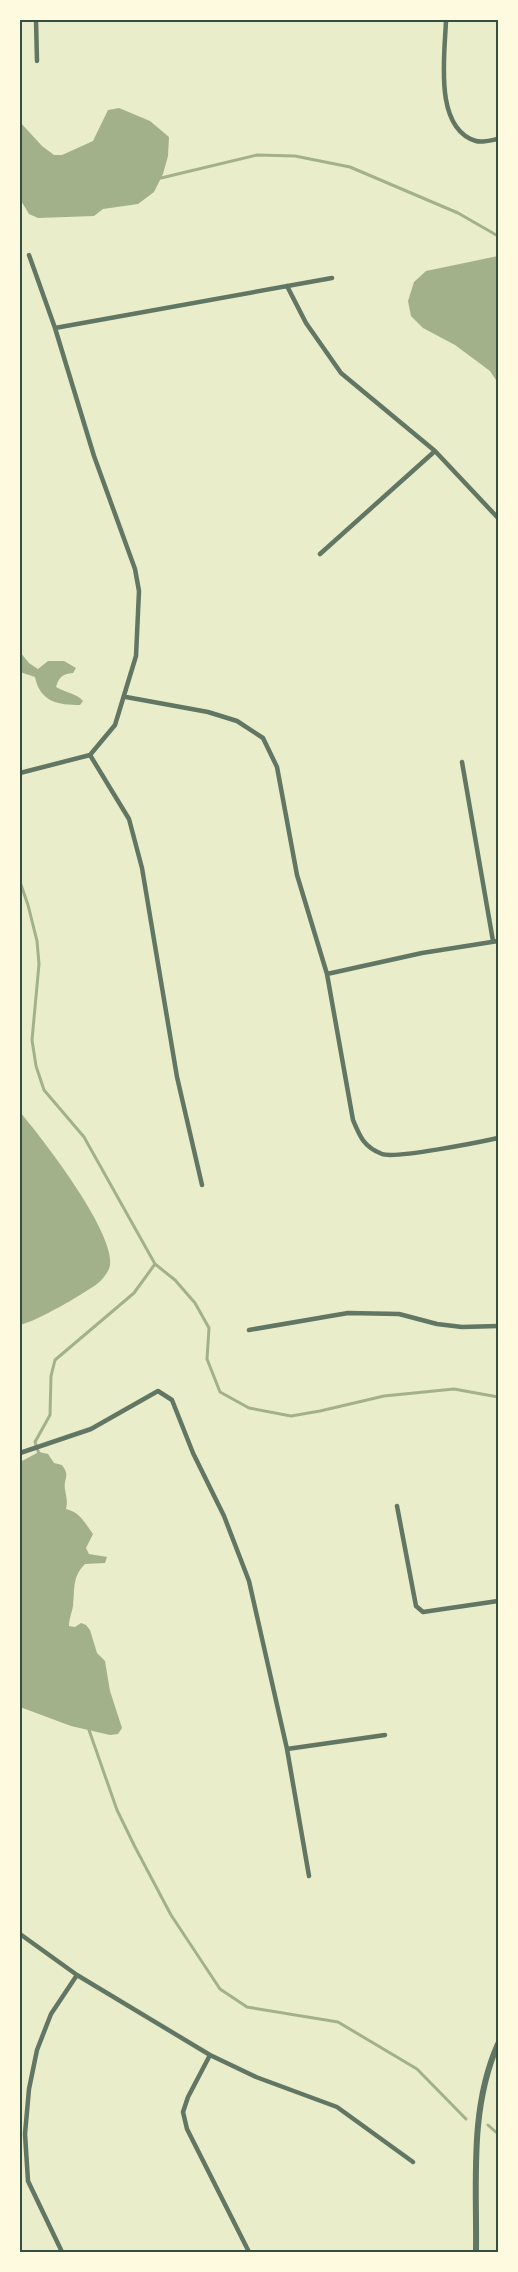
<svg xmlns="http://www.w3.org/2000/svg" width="518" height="2272" viewBox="0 0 518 2272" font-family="Ubuntu,sans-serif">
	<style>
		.water { fill: #a3b18a }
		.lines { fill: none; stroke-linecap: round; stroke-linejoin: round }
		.stream { stroke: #a3b18a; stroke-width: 3 }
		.minor { stroke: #617663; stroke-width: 4.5 }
		.tertiary { stroke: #617663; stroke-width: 6 }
		.neatline { fill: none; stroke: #344e41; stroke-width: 2 }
	</style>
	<rect width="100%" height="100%" fill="#e9edc9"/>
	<path class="water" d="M 119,108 L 150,121 L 169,137 L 168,156 L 163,174 L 154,192 L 138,204 L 103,209 L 94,216 L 38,218 L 29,214 L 20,199 L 20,122 L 42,146 L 54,155 L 62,155 L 93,141 L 108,110 Z
		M 498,256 L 498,383 L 490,371 L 455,345 L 423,328 L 411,316 L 408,301 L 414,282 L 426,271 Z
		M 20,652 L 29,663 L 38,669 L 48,661 L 64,661 L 76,668 L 73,673 C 62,674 59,677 56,687 C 66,693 76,693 83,701 L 80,705 C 58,705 40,702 35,677 L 20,672 Z
		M 20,1112 C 42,1138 115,1232 110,1265 C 109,1272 103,1279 97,1284 C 80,1296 39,1320 20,1325 Z
		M 39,1452 L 48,1454 L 54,1463 L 62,1465 C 71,1477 63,1478 65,1489 C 66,1497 68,1500 66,1509 C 81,1513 84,1522 93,1534 L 86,1548 L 89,1554 L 107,1557 L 105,1563 L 85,1564 C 72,1577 75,1589 73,1606 C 72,1612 69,1619 69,1626 L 75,1627 L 81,1623 L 86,1625 L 90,1630 L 97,1653 L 105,1661 L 110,1691 L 122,1728 L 118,1734 L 110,1735 L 71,1726 L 20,1707 L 20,1462 Z"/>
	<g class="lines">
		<path class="stream" d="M 161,178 L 257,155 L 295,156 L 350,167 L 458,213 L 498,236
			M 20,882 L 28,905 L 37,941 L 39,964 L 32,1040 L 36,1066 L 44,1090 L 84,1137 L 155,1264 L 175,1280 L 195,1303 L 209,1328 L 207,1359 L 220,1392 L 249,1408 L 291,1416 L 320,1411 L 384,1396 L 454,1389 L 498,1397
			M 39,1454 L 35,1442 L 50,1415 L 51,1376 L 55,1360 L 134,1293 L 155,1264
			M 89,1730 L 117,1810 L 135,1847 L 171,1915 L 220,1989 L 247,2007 L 338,2022 L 417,2069 L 466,2119
			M 488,2125 L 498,2134"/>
		<path class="minor" d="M 36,20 L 37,61
			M 446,20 C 445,54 433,128 476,141 C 482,143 492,140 498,139
			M 287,286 L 306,323 L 341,373 L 435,451 L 498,518
			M 55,328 L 332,278
			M 320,554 L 435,451
			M 126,697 L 208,712 L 237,721 L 263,738 L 277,767 L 297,875 L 327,974 L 353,1120 C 360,1137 364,1147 382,1154 C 395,1159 480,1142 498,1138
			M 90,755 L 129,819 L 142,868 L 177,1077 L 202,1185
			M 462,762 L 493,941
			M 20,773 L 90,755 L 115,725 L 136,656 L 139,591 L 135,569 L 94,456 L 55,328 L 29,255
			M 327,974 L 422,953 L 498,941
			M 249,1330 L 348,1313 L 399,1314 L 437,1324 L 462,1327 L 498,1326
			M 20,1453 L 91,1429 L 158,1391 L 172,1400 L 193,1453 L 224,1516 L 249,1581 L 287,1749 L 309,1876
			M 397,1506 L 416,1606 L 423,1612 L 498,1601
			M 287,1749 L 385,1735
			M 20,1934 L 77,1975 L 210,2055 L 256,2077 L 337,2107 L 413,2162
			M 210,2055 L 188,2097 L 183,2112 L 187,2129 L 249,2252
			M 62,2252 L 28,2181 L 25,2134 L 29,2089 L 37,2050 L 51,2014 L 77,1975"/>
		<path class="tertiary" d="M 476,2252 C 477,2183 469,2109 498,2044"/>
	</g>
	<rect width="518" height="2272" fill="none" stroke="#fefae0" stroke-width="42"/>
	<rect x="21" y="21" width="476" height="2230" class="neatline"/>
</svg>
